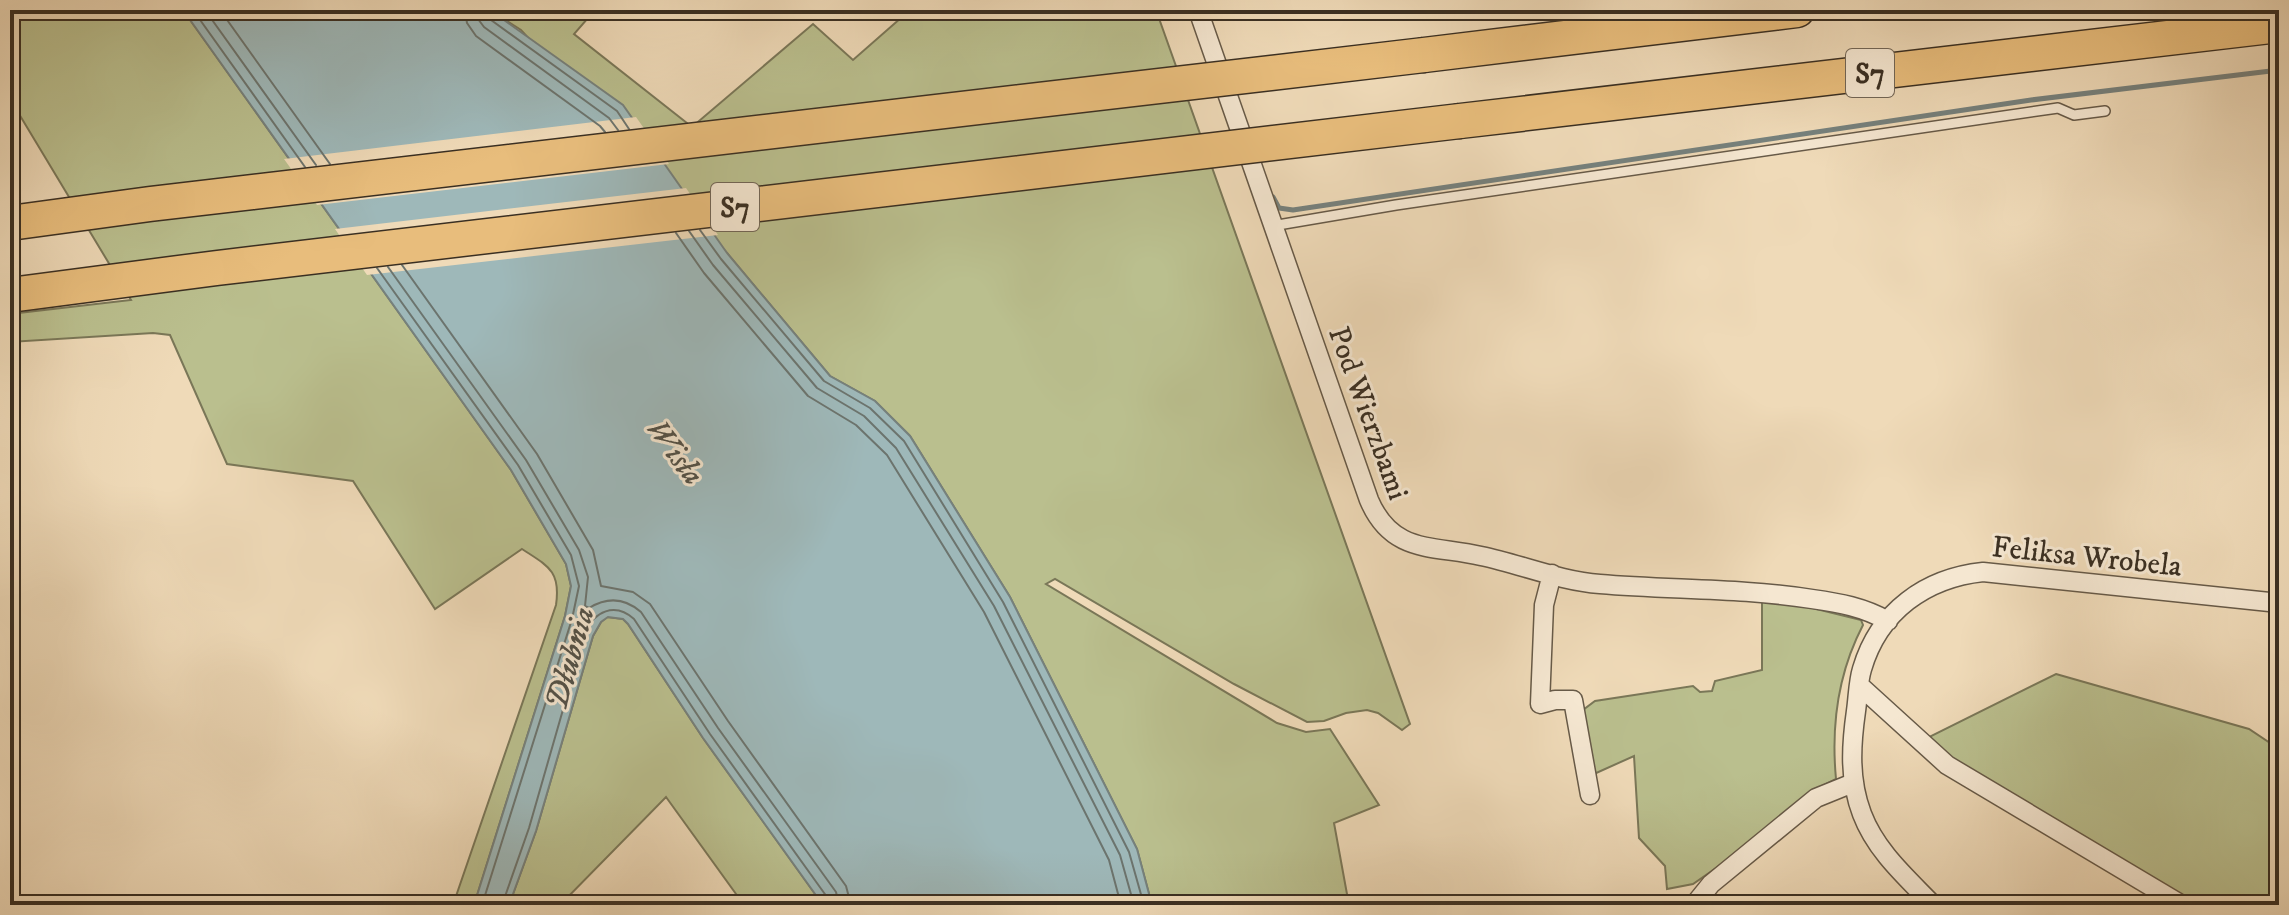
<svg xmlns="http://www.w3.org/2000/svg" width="2289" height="915" viewBox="0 0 2289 915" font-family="'IM FELL DW Pica',serif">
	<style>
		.green { fill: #babf8e; stroke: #7a7758; stroke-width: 2 }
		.water { fill: #9eb8b9; stroke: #76817d; stroke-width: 2 }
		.pier { fill: #efdab8 }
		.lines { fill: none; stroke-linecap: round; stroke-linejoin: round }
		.shore { stroke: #6c746e; stroke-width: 2 }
		.stream { stroke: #76817d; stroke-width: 5 }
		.service-casing { stroke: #675a48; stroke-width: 12 }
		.minor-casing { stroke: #675a48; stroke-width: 21 }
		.motorway-casing { stroke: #3a2f22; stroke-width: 37 }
		.service { stroke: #f5e7d1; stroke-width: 9 }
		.minor { stroke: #f5e7d1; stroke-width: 18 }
		.motorway { stroke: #e8bd7c; stroke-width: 34 }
		.motorway-bridge-casing { stroke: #3a2f22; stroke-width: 37; stroke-linecap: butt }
		.motorway-bridge { stroke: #e8bd7c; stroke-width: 34 }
		.labels { text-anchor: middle; stroke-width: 6; stroke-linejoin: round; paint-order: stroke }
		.shield { fill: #f5e7d1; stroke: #726656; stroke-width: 2 }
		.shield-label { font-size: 28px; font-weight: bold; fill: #3a2f22 }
		.street-label { font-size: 30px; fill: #3a2f22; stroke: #f5e7d1 }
		.water-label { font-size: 32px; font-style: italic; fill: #535148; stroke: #f5e7d1 }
	</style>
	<rect width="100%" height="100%" fill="#efdab8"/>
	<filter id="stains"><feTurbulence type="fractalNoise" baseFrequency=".0025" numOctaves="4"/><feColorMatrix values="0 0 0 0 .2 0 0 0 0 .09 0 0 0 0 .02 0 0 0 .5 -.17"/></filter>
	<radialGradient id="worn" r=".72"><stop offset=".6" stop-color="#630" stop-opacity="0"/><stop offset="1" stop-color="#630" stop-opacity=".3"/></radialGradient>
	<path class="green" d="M 10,10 L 183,10 L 511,470 L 566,564 L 571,586 L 565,616 L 474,905 L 453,905 L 556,605 C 561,571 548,566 522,549 L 435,609 L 353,481 L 227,464 L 170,335 L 153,333 L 10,342 L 10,314 L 131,300 L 10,99 Z
		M 490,10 L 595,10 L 574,34 L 692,127 L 813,24 L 853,60 L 910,10 L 1156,10 L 1410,724 L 1402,730 L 1378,713 L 1367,710 L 1346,713 L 1324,721 L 1307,722 L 1234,684 L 1055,579 L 1046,584 L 1277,723 L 1306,732 L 1330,729 L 1379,805 L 1334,823 L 1349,905 L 1152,905 L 1137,849 L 1010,597 L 910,436 L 875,401 L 830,376 L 727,253 L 521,30 Z
		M 1762,600 L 1788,602 L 1861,620 L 1863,625 C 1838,673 1831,726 1836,779 L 1822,786 L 1739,852 L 1693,884 L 1667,889 L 1665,866 L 1639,838 L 1634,756 L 1594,774 L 1583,710 L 1595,701 L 1693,686 L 1700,692 L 1712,691 L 1715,681 L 1762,670 Z
		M 607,617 L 623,619 L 628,624 L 703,738 L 823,905 L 744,905 L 666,797 L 560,905 L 509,905 L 536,831 L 593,636 L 601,622 Z
		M 2056,674 L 2249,729 L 2279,749 L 2279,905 L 2194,905 L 2107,857 L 1937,748 L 1929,737 Z"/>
	<path class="water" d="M 183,10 L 490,10 L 623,105 L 727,253 L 830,376 L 875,401 L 910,436 L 1010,597 L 1137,849 L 1152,905 L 823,905 L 703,738 L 628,624 L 623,619 L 608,617 L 601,622 L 593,636 L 536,831 L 509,905 L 474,905 L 565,616 L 571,586 L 566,564 L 511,470 Z"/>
	<path class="pier" d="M 636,117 L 669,164 L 317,205 L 284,159 Z
		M 686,188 L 718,235 L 367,275 L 335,229 Z"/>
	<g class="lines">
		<path class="shore" d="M 193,10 L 305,167
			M 205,10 L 316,165
			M 220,10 L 330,164
			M 465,10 L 467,23 L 476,36 L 600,126 L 605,132
			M 477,10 L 478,19 L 484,27 L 609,118 L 618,130
			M 487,10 L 491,20 L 617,111 L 629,129
			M 700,230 L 721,259 L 824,381 L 870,408 L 904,441 L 1003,602 L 1129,852 L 1144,905
			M 689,231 L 713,265 L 817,388 L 864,416 L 896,448 L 994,606 L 1120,855 L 1134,905
			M 676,233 L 704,273 L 808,396 L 856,425 L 887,455 L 984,612 L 1109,860 L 1121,905
			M 402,265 L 537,454 L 593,550 L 601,586 L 633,592 L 650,604 L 728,721 L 846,886 L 851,905
			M 388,267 L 526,460 L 579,550 L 588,577 L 585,606 L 589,608 C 607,597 625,598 641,612 L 718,728 L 836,892 L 839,905
			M 377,268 L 518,465 L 571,555 L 579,586 L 572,619 L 482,905
			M 502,905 L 529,828 L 585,633 C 594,611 615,602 634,619 L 710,734 L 827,897 L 829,905"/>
		<path class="stream" d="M 1273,197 L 1279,208 L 1293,210 L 2031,100 L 2279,70"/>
		<g class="service-casing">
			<path id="service" d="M 1272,226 L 1396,205 L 2058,108 L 2074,115 L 2105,111"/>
		</g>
		<g class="minor-casing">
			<path id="minor" d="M 1198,10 L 1369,500 C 1392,554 1432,545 1481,556 C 1520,564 1560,581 1600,584 C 1671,590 1742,588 1812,599 C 1840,603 1863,607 1888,621
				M 1552,574 L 1544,605 L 1540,704 L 1555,700 L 1573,700 L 1590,795
				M 1859,685 L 1947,765 L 2182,905
				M 1694,905 L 1711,884 L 1816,798 L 1853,783
				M 1933,905 C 1906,877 1876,851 1862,814 C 1849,780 1851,746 1856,711 C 1858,697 1858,682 1862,669 C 1879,611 1926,578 1983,572 L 2279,603"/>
		</g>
		<g class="motorway-casing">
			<path id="motorway" d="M 1424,55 L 1797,10
				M 1460,121 L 2279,25"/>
		</g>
		<use href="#service" class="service"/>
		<use href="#minor" class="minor"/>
		<use href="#motorway" class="motorway"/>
		<g class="motorway-bridge-casing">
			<path id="motorway-bridge" d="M 10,223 L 150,204 L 1424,55
				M 10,295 L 217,268 L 1460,121"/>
		</g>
		<use href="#motorway-bridge" class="motorway-bridge"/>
	</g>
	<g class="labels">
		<g class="shield">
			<rect x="1846" y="49" width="48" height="48" rx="6"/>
			<rect x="711" y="183" width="48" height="48" rx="6"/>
		</g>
		<g class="shield-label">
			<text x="1870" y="83">S7</text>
			<text x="735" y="217">S7</text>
		</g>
		<g class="street-label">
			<text transform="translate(1369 413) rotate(70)" y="10">Pod Wierzbami</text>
			<text transform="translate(2087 556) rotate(6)" y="10">Feliksa Wrobela</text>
		</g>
		<g class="water-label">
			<text transform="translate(676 451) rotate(53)" y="11">Wisła</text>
			<text transform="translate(569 658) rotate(-74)" y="11">Dłubnia</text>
		</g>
	</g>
	<rect width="2289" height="915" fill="none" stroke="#efdab8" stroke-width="40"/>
	<rect x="12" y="12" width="2265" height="891" fill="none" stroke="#3a2f22" stroke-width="4"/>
	<rect x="20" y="20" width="2249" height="875" fill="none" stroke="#3a2f22" stroke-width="2"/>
	<rect width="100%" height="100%" filter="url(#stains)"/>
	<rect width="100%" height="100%" fill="url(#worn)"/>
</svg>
